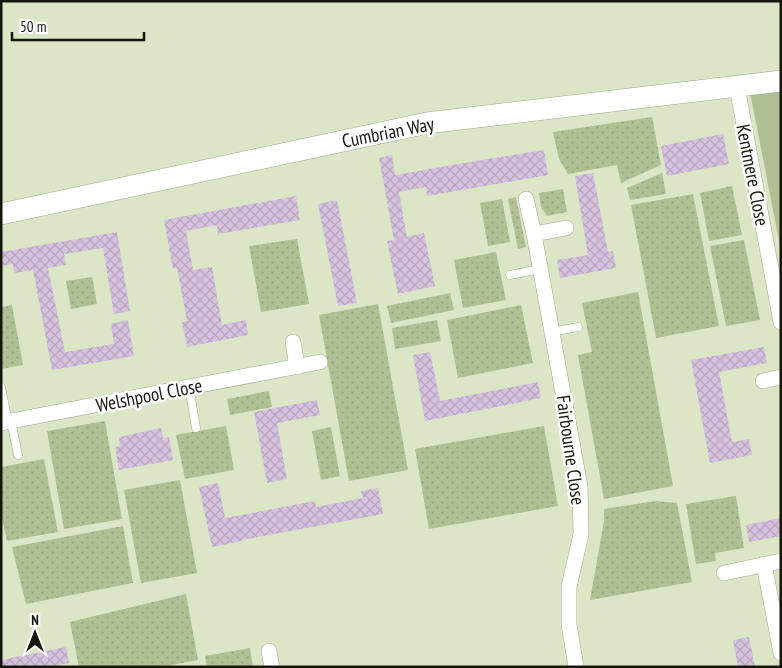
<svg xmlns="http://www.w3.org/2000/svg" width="782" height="668" viewBox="0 0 782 668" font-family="'PT Sans Narrow',sans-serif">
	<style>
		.grass { fill: url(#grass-dots) }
		.park { fill: #b1bf95 }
		.building { fill: url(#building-cross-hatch) }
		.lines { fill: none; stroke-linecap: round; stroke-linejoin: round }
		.lane-casing { stroke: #9da889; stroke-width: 9 }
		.street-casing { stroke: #9da889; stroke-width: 16 }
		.secondary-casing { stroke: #9da889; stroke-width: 22 }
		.lane { stroke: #fff; stroke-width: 8 }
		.street { stroke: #fff; stroke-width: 15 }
		.secondary { stroke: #fff; stroke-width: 21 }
		.labels { text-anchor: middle; stroke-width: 5; stroke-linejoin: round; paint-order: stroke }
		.street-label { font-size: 19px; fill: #14180c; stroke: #fff }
	</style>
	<defs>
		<pattern id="grass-dots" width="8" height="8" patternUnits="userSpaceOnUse" patternTransform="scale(1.25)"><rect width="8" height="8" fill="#b1bf95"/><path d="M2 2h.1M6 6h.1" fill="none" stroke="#97a37f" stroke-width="1.8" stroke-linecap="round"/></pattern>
		<pattern id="building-cross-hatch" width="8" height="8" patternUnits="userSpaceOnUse" patternTransform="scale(1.25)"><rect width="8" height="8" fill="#d6c2df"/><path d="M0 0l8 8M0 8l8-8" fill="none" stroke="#b7a6be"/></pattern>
	</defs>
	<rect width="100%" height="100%" fill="#dbe6c6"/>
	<path class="grass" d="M 652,117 L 661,165 L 621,183 L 617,165 L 568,174 L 559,159 L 553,132 Z
		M 662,173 L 666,194 L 630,200 L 627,188 Z
		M 732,186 L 742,235 L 709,241 L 700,193 Z
		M 563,189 L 567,212 L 547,216 L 541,207 L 539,193 Z
		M 693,194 L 719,326 L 656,338 L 631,205 Z
		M 516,197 L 526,247 L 518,249 L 508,199 Z
		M 502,199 L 510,242 L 488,246 L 480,203 Z
		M 297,239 L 309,304 L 261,312 L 249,246 Z
		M 744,240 L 760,320 L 726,326 L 710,246 Z
		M 496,252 L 506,300 L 463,308 L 454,260 Z
		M 92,277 L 97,304 L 71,309 L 66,281 Z
		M 638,292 L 673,486 L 604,499 L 578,355 L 592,352 L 582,303 Z
		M 450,293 L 454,310 L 391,323 L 387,306 Z
		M 378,304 L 408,470 L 349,481 L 319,315 Z
		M 12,305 L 23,365 L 1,369 L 1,307 Z
		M 521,305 L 533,363 L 458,378 L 447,320 Z
		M 437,320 L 441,341 L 395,349 L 392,328 Z
		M 269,391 L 272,407 L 230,415 L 227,399 Z
		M 105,421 L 122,519 L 64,529 L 47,431 Z
		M 226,426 L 234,470 L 185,479 L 176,435 Z
		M 544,426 L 558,506 L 429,529 L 415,449 Z
		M 331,427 L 340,476 L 321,480 L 312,431 Z
		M 44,459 L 58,532 L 7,541 L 1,514 L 1,467 Z
		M 180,480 L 197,573 L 141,583 L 124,490 Z
		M 736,496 L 744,548 L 715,553 L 716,561 L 696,564 L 686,504 Z
		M 656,501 L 677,503 L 692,582 L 590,600 L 604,521 L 604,509 Z
		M 123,526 L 133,583 L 26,604 L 12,547 Z
		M 186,594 L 198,660 L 160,667 L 79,667 L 70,622 Z
		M 250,648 L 253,667 L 207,667 L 205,656 Z"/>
	<path class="park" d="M 781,89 L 781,251 L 750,92 Z"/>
	<path class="building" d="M 723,134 L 729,164 L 667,176 L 661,146 Z
		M 544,150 L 548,175 L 427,196 L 426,187 L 399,192 L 407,237 L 424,233 L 435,286 L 398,294 L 387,241 L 394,240 L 379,158 L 392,155 L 395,175 L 476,161 Z
		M 593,173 L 608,252 L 613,251 L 616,268 L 560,278 L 557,260 L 588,255 L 575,176 Z
		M 296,196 L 300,220 L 218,234 L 217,225 L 186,231 L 193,270 L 212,267 L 222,325 L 246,320 L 248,335 L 187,347 L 182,322 L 187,321 L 177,268 L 173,269 L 164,220 Z
		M 337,200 L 357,303 L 338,306 L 318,204 Z
		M 117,232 L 130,311 L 114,314 L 103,248 L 64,254 L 66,265 L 48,268 L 65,352 L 114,344 L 111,324 L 128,320 L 134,356 L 52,370 L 33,270 L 14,273 L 13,264 L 1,266 L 1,252 Z
		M 764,347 L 767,363 L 719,372 L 732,442 L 749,439 L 752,455 L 710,463 L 691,360 Z
		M 430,352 L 440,401 L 538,382 L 541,398 L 425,421 L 413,355 Z
		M 317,400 L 320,415 L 277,423 L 287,479 L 267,483 L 254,412 Z
		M 161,428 L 163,439 L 169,437 L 173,460 L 119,470 L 115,447 L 120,446 L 119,437 Z
		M 218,483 L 225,518 L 315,501 L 316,507 L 363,498 L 361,491 L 378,488 L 383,514 L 242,540 L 242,541 L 212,547 L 199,487 Z
		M 781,518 L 781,536 L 749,542 L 746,525 Z
		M 749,637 L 755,667 L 738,667 L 733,640 Z
		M 66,647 L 69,663 L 50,667 L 2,667 L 1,660 Z"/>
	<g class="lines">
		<g class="lane-casing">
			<path id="lane" d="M 510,275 L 540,269
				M 551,332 L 578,327
				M 1,387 L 8,422
				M 189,387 L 196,428
				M 11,421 L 18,455"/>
		</g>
		<g class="street-casing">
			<path id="street" d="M 737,87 L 781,322
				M 526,199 L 534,234 L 580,486 L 581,534 L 569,587 L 569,624 L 576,667
				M 534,234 L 566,228
				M 293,342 L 297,367
				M 763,381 L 781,377
				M 1,423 L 320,362
				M 764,564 L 781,653
				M 724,573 L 781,561
				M 269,651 L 272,667"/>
		</g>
		<g class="secondary-casing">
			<path id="secondary" d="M 1,214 L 427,123 L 781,81"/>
		</g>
		<use href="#lane" class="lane"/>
		<use href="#street" class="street"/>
		<use href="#secondary" class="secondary"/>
	</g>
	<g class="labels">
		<g class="street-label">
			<text transform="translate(388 132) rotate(-11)" y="7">Cumbrian Way</text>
			<text transform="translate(753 175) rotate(79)" y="7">Kentmere Close</text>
			<text transform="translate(149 395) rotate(-11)" y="7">Welshpool Close</text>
			<text transform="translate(571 450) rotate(82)" y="7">Fairbourne Close</text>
		</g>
	</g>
	<rect width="782" height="668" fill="none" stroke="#14180c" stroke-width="5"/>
	<g transform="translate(35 633)" stroke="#ffffff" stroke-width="4" paint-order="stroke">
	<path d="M0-4L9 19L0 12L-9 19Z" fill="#14180c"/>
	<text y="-8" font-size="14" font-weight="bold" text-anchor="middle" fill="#14180c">N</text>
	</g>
	<path d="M12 32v8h132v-8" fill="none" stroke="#14180c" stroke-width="2.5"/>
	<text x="20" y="32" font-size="15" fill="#14180c" stroke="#ffffff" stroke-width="4" paint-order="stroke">50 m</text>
</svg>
